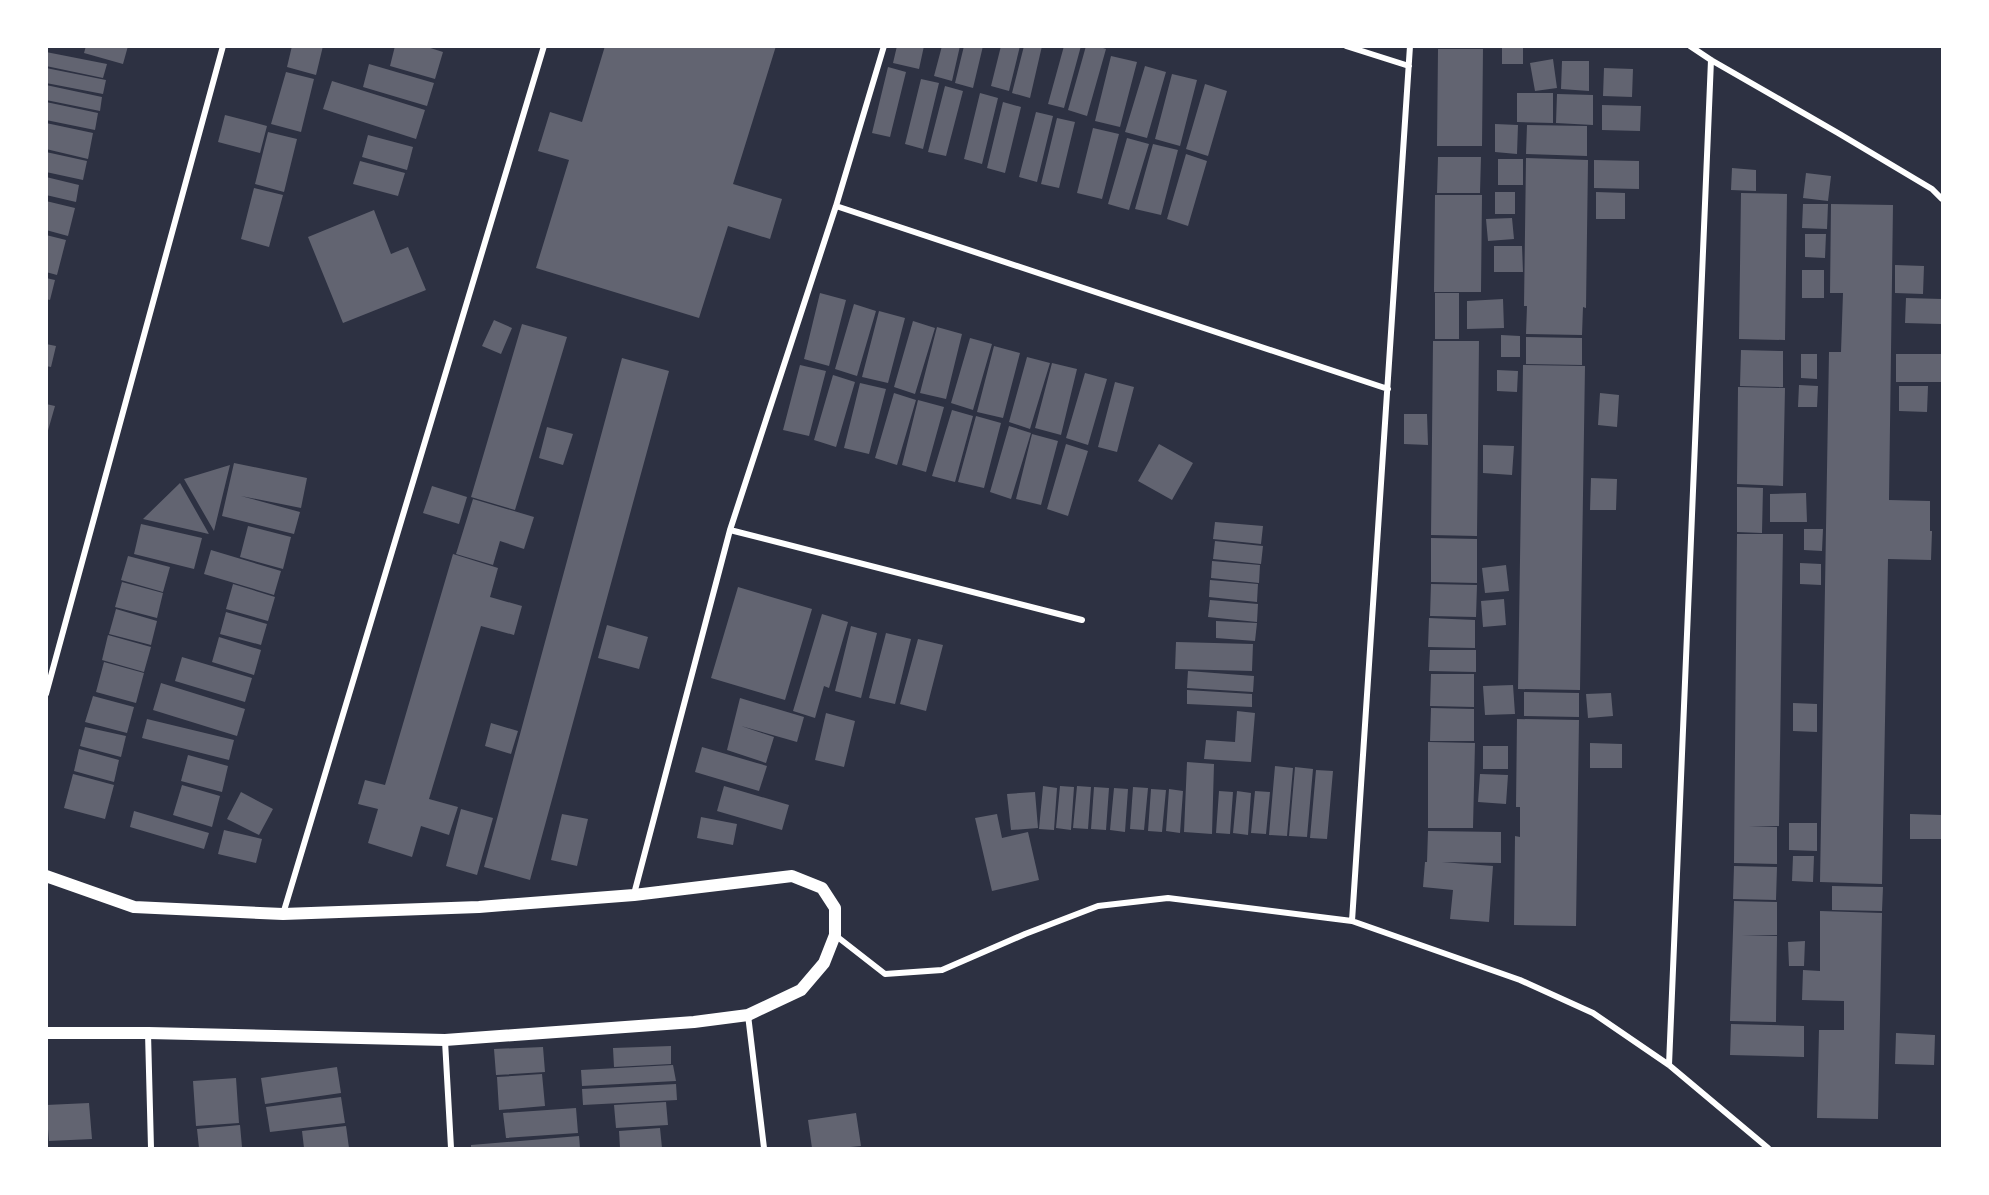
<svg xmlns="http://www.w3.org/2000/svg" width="1989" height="1195" viewBox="0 0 1989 1195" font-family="'Alegreya Sans',sans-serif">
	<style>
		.building { fill: #626471 }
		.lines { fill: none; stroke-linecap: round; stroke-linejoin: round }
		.minor { stroke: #fff; stroke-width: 6 }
		.secondary { stroke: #fff; stroke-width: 12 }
	</style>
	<rect width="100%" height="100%" fill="#2d3142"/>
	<path class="building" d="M 86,46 L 128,46 L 123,64 L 84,53 Z
		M 292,46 L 323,46 L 316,75 L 287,67 Z
		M 395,46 L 424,46 L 443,52 L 435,79 L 390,66 Z
		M 605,46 L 776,46 L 733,184 L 782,199 L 770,239 L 728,226 L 699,318 L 536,268 L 569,160 L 538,151 L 550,112 L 582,122 Z
		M 897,46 L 924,46 L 919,69 L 893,63 Z
		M 942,46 L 960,46 L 952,81 L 934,76 Z
		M 964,46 L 983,46 L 973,88 L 955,83 Z
		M 1001,46 L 1020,46 L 1009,91 L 991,86 Z
		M 1024,46 L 1042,46 L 1030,98 L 1012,93 Z
		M 1064,46 L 1081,46 L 1064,108 L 1048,104 Z
		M 1086,46 L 1097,46 L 1106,49 L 1087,116 L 1068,110 Z
		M 1502,46 L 1523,46 L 1523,64 L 1502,64 Z
		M 1438,49 L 1483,49 L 1482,146 L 1437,146 Z
		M 46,52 L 107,64 L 103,78 L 46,66 Z
		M 1111,56 L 1137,62 L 1120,127 L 1095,121 Z
		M 1553,59 L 1557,88 L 1535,91 L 1530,63 Z
		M 1562,61 L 1589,61 L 1589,91 L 1561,89 Z
		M 369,64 L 434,83 L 427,106 L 363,87 Z
		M 1145,66 L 1166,72 L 1147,138 L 1125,132 Z
		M 888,67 L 906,72 L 890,137 L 872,133 Z
		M 46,68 L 106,80 L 103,94 L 46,83 Z
		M 1604,68 L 1633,69 L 1632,97 L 1603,96 Z
		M 286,72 L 314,79 L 301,132 L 271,124 Z
		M 1172,74 L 1197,80 L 1180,146 L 1155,139 Z
		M 921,79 L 939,83 L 923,149 L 905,144 Z
		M 332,81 L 425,110 L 416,139 L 323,109 Z
		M 1205,84 L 1227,91 L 1208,156 L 1186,149 Z
		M 46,85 L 102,97 L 100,111 L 46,100 Z
		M 945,86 L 963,91 L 946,156 L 928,152 Z
		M 980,93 L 998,98 L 982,164 L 964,159 Z
		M 1517,93 L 1553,93 L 1553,123 L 1517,122 Z
		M 1557,94 L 1593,95 L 1593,125 L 1556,123 Z
		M 46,102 L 98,113 L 95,130 L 46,120 Z
		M 1003,102 L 1021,107 L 1005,173 L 987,168 Z
		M 1602,105 L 1641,106 L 1640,131 L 1602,130 Z
		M 1036,112 L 1053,116 L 1037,182 L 1019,177 Z
		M 225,115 L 267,126 L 260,153 L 218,142 Z
		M 1057,118 L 1075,122 L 1059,188 L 1041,184 Z
		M 46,123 L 93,133 L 88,159 L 46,149 Z
		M 1495,124 L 1518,125 L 1517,154 L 1495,152 Z
		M 1527,125 L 1587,126 L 1587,156 L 1526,154 Z
		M 1093,128 L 1119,134 L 1102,199 L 1077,193 Z
		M 268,132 L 297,139 L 284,192 L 255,184 Z
		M 368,135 L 413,147 L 407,170 L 362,157 Z
		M 1127,138 L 1149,144 L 1129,210 L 1108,204 Z
		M 1153,144 L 1178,150 L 1161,215 L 1135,209 Z
		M 46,152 L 87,161 L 83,180 L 46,172 Z
		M 1186,154 L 1207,161 L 1188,226 L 1167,219 Z
		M 1438,157 L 1481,157 L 1480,193 L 1437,193 Z
		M 1526,158 L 1588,160 L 1586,308 L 1583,307 L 1582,335 L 1526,334 L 1527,306 L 1524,306 Z
		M 1498,159 L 1523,159 L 1523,185 L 1498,185 Z
		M 1594,160 L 1639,161 L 1639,189 L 1594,188 Z
		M 360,161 L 405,173 L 398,196 L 353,184 Z
		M 1732,168 L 1756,170 L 1756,191 L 1731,190 Z
		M 1806,173 L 1831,176 L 1828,201 L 1803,198 Z
		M 46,177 L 79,185 L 76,202 L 46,195 Z
		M 254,188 L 283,195 L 269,247 L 241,239 Z
		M 1495,192 L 1515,192 L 1515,214 L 1495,214 Z
		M 1596,192 L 1625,193 L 1625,219 L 1596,219 Z
		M 1741,193 L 1787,194 L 1785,340 L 1739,339 Z
		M 1435,195 L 1482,195 L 1481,292 L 1434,292 Z
		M 46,201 L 75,208 L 68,236 L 46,230 Z
		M 1803,204 L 1828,204 L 1827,229 L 1802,228 Z
		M 1831,204 L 1893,205 L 1889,500 L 1930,501 L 1930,531 L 1932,531 L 1931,560 L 1888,559 L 1882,884 L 1820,882 L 1829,352 L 1841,352 L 1843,293 L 1830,293 Z
		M 374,210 L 391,254 L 408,247 L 426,290 L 343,323 L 308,237 Z
		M 1512,218 L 1514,239 L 1488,241 L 1486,219 Z
		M 1805,234 L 1826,234 L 1825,258 L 1805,257 Z
		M 46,235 L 66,240 L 57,275 L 46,272 Z
		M 1494,246 L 1522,246 L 1523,272 L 1494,272 Z
		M 1895,265 L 1924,266 L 1923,294 L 1895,293 Z
		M 1802,270 L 1824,270 L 1824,298 L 1802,298 Z
		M 46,278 L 55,280 L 50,300 L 46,299 Z
		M 820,293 L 846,300 L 829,366 L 804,359 Z
		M 1435,293 L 1459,293 L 1459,339 L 1435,339 Z
		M 1906,298 L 1942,299 L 1942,324 L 1905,323 Z
		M 1503,299 L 1504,328 L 1467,329 L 1467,301 Z
		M 854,304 L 876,311 L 857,376 L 835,369 Z
		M 879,311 L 905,318 L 888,383 L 862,377 Z
		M 494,320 L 512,328 L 501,354 L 482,346 Z
		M 913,321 L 935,328 L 915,394 L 894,387 Z
		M 522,324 L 567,337 L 515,510 L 471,497 Z
		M 937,327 L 962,334 L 946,399 L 920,393 Z
		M 1501,335 L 1520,336 L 1520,357 L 1501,357 Z
		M 1526,337 L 1582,338 L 1582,365 L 1526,364 Z
		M 970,338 L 992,344 L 973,410 L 951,403 Z
		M 1433,341 L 1479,341 L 1477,536 L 1431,535 Z
		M 46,344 L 56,346 L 51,367 L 46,366 Z
		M 994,346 L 1020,353 L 1003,418 L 977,412 Z
		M 1741,350 L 1783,351 L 1783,387 L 1740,386 Z
		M 1801,354 L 1817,354 L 1817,379 L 1801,378 Z
		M 1896,354 L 1942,354 L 1942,382 L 1896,382 Z
		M 1027,357 L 1050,363 L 1030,429 L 1009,422 Z
		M 622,358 L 669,371 L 530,880 L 484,867 Z
		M 1052,363 L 1077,369 L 1061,435 L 1035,428 Z
		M 800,365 L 826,371 L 809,436 L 783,430 Z
		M 1523,365 L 1585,366 L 1580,690 L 1518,689 Z
		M 1497,370 L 1518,371 L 1517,392 L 1497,391 Z
		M 1085,373 L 1107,379 L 1088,445 L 1066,438 Z
		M 833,375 L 855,382 L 836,447 L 814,440 Z
		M 1115,382 L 1134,387 L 1117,452 L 1098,447 Z
		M 860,383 L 886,389 L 869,454 L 844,448 Z
		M 1799,385 L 1818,386 L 1817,407 L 1798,407 Z
		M 1899,386 L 1928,386 L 1927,412 L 1899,411 Z
		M 1738,387 L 1785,388 L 1783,486 L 1737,484 Z
		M 894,393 L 916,400 L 897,465 L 875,458 Z
		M 1600,393 L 1619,395 L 1617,427 L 1598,425 Z
		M 918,400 L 944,407 L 926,472 L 902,465 Z
		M 46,404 L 55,406 L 47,434 L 46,434 Z
		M 952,410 L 973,416 L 955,482 L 932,476 Z
		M 1404,414 L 1427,414 L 1428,445 L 1404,444 Z
		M 976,416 L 1001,423 L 984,488 L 958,482 Z
		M 1009,426 L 1031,433 L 1011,499 L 990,492 Z
		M 547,427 L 573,434 L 563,465 L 539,458 Z
		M 1032,434 L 1058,441 L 1041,505 L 1016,499 Z
		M 1066,444 L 1088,451 L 1068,516 L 1047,509 Z
		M 1159,444 L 1193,463 L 1172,500 L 1138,481 Z
		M 1483,445 L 1514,446 L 1512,475 L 1483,473 Z
		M 234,463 L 307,478 L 301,508 L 241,496 L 300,512 L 294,534 L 222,516 Z
		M 230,465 L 214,531 L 184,479 Z
		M 1591,478 L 1617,479 L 1616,510 L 1590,510 Z
		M 180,483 L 209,534 L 143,519 Z
		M 432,486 L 467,497 L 459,524 L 423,513 Z
		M 1737,487 L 1763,488 L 1762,533 L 1737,532 Z
		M 1806,493 L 1807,522 L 1770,522 L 1770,494 Z
		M 473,499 L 534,517 L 524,549 L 500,541 L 493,565 L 456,554 Z
		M 1215,522 L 1263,526 L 1261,544 L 1213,539 Z
		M 141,524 L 202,538 L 194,569 L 134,554 Z
		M 248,526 L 291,537 L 283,569 L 240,557 Z
		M 1804,529 L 1823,529 L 1822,551 L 1804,550 Z
		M 1737,534 L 1783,534 L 1779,826 L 1749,826 L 1777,827 L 1777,864 L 1734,863 Z
		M 1431,538 L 1477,539 L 1477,583 L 1431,582 Z
		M 1215,541 L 1263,546 L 1261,564 L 1213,559 Z
		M 211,550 L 281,571 L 274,595 L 204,574 Z
		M 453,554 L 498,568 L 490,597 L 522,606 L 514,635 L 481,626 L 429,799 L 458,807 L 449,835 L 421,826 L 412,857 L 368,843 L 378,809 L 358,804 L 365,780 L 385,785 Z
		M 128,556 L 170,567 L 163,592 L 121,580 Z
		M 1212,561 L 1260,565 L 1259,583 L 1211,578 Z
		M 1800,563 L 1821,564 L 1821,585 L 1800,584 Z
		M 1506,565 L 1509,591 L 1485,593 L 1482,568 Z
		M 1210,580 L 1258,584 L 1257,602 L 1209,597 Z
		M 122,582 L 163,593 L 157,618 L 115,607 Z
		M 233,584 L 275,597 L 268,621 L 226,609 Z
		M 1431,584 L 1477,585 L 1476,617 L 1430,616 Z
		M 738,587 L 812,609 L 785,700 L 711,678 Z
		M 1504,599 L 1506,625 L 1483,627 L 1481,601 Z
		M 1210,600 L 1258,604 L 1257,622 L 1208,617 Z
		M 116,609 L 157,621 L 151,645 L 109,634 Z
		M 226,612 L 267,624 L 261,645 L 220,634 Z
		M 822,614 L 848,622 L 829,688 L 824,686 L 815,718 L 793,711 Z
		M 1429,618 L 1475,620 L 1475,648 L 1428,647 Z
		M 1216,621 L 1257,623 L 1255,641 L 1216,638 Z
		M 607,625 L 648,637 L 639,669 L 598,658 Z
		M 851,626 L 877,633 L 861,698 L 835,691 Z
		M 886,633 L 911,639 L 895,704 L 869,698 Z
		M 108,635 L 151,647 L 144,672 L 102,660 Z
		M 219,637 L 261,650 L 254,675 L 212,662 Z
		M 918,639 L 943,645 L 926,711 L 900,704 Z
		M 1176,642 L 1253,644 L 1252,671 L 1175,669 Z
		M 1430,650 L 1476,650 L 1476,672 L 1429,671 Z
		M 182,657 L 252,678 L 245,702 L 175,681 Z
		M 104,662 L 144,673 L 136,703 L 96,692 Z
		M 1188,671 L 1254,676 L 1253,692 L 1187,688 Z
		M 1431,674 L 1474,674 L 1474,707 L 1430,706 Z
		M 161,683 L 245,709 L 237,736 L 153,710 Z
		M 1513,685 L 1515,714 L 1485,715 L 1483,686 Z
		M 1187,690 L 1252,694 L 1252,707 L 1187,704 Z
		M 1524,692 L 1579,693 L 1579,717 L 1524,716 Z
		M 1611,693 L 1613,716 L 1588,718 L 1586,694 Z
		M 93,696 L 134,707 L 127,733 L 85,722 Z
		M 740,698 L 804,717 L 797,742 L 741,726 L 774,737 L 766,763 L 727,750 Z
		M 1793,703 L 1817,704 L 1817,732 L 1793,731 Z
		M 1431,708 L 1474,709 L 1474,741 L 1430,741 Z
		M 1237,711 L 1255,713 L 1251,762 L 1204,759 L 1206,740 L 1235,742 Z
		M 826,713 L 855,721 L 844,767 L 815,760 Z
		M 147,719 L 234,740 L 229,760 L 142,738 Z
		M 1517,719 L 1579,720 L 1576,926 L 1514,925 L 1515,836 L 1520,837 L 1520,807 L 1516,807 Z
		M 491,723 L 518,731 L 511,754 L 485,746 Z
		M 85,727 L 126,736 L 121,757 L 80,746 Z
		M 1428,742 L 1475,743 L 1473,828 L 1428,828 Z
		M 1590,743 L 1622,744 L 1622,768 L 1590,768 Z
		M 1483,746 L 1508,746 L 1508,769 L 1483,769 Z
		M 702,747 L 767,766 L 759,791 L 695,772 Z
		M 79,749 L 119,760 L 114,782 L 74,771 Z
		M 188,755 L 228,766 L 222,792 L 181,781 Z
		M 1187,762 L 1214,764 L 1212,834 L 1184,832 Z
		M 1275,766 L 1293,768 L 1287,836 L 1269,835 Z
		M 1295,767 L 1313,769 L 1307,837 L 1289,836 Z
		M 1316,770 L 1333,771 L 1327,839 L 1310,838 Z
		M 73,774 L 114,785 L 105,819 L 64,808 Z
		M 1480,774 L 1508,775 L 1506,804 L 1478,802 Z
		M 182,785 L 220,796 L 212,827 L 173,815 Z
		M 724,786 L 789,805 L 782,830 L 717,811 Z
		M 1043,786 L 1057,788 L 1054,830 L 1039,829 Z
		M 1060,786 L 1074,787 L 1071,830 L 1056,828 Z
		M 1077,786 L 1091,787 L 1088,829 L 1073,828 Z
		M 1094,787 L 1109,788 L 1106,830 L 1091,829 Z
		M 1133,787 L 1148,788 L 1144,830 L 1130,829 Z
		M 1114,788 L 1128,789 L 1125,832 L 1110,830 Z
		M 1151,789 L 1166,790 L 1162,832 L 1148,831 Z
		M 1169,789 L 1183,791 L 1180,833 L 1166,831 Z
		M 1219,791 L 1233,792 L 1230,834 L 1216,833 Z
		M 1237,791 L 1251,793 L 1248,835 L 1233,833 Z
		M 1255,791 L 1270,792 L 1266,834 L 1251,833 Z
		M 241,792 L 273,809 L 259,835 L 227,819 Z
		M 1035,792 L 1038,828 L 1011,830 L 1007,794 Z
		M 461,809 L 493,818 L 477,875 L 446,866 Z
		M 134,811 L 209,833 L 204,849 L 130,827 Z
		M 562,814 L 588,819 L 577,866 L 551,860 Z
		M 997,814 L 1002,838 L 1028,832 L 1039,880 L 992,891 L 975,818 Z
		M 1910,814 L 1942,815 L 1942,839 L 1910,839 Z
		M 701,817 L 737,824 L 733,845 L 697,838 Z
		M 1789,823 L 1817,823 L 1817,851 L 1789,850 Z
		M 224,830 L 262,839 L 256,863 L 218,854 Z
		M 1428,831 L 1501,832 L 1501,863 L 1442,862 L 1493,866 L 1489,922 L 1450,919 L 1453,890 L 1423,887 L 1425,862 L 1427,862 Z
		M 1793,856 L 1814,856 L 1813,882 L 1792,881 Z
		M 1734,866 L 1777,867 L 1776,900 L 1733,899 Z
		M 1832,886 L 1883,887 L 1882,911 L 1832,910 Z
		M 1734,901 L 1777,902 L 1777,935 L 1742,935 L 1777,936 L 1776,1022 L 1730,1021 Z
		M 1820,911 L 1882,913 L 1878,1119 L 1817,1118 L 1819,1030 L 1844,1030 L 1844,1001 L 1802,1000 L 1803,970 L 1820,971 Z
		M 1805,941 L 1804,966 L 1789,966 L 1788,942 Z
		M 1731,1024 L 1804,1026 L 1804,1057 L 1730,1055 Z
		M 1896,1033 L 1935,1035 L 1934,1065 L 1895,1064 Z
		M 671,1046 L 671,1064 L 614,1067 L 613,1048 Z
		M 543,1047 L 545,1072 L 496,1075 L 494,1049 Z
		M 673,1065 L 676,1081 L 582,1086 L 581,1070 Z
		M 337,1067 L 341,1093 L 265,1104 L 261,1078 Z
		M 542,1074 L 545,1106 L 499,1110 L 497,1077 Z
		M 236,1078 L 239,1123 L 196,1126 L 193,1081 Z
		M 676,1084 L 677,1100 L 583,1105 L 582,1089 Z
		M 341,1097 L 345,1123 L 270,1132 L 266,1107 Z
		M 666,1102 L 668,1125 L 616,1128 L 614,1105 Z
		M 89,1103 L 92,1139 L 49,1141 L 46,1105 Z
		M 576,1108 L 578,1133 L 506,1138 L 503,1113 Z
		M 856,1113 L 861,1146 L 840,1148 L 812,1148 L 808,1120 Z
		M 240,1125 L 242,1147 L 199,1148 L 197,1129 Z
		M 346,1126 L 349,1148 L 304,1148 L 302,1131 Z
		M 660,1128 L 662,1148 L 620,1148 L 619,1131 Z
		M 579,1136 L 580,1148 L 471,1148 L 471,1145 Z"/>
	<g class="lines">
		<path class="minor" d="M 1346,46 L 1409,66
			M 1690,46 L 1711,60 L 1838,133 L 1932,189 L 1942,199
			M 836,206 L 1388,389
			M 730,530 L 1082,620
			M 46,694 L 223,46
			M 634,894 L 730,530 L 836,206 L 884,46
			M 283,914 L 544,46
			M 1352,921 L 1410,46
			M 835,935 L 885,974 L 942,970 L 1025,934 L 1098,906 L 1168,898 L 1352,921 L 1520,980 L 1593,1013 L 1669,1065 L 1768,1148
			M 748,1015 L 764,1148
			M 148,1033 L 151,1148
			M 445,1041 L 451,1148
			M 1669,1065 L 1711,60"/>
		<path class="secondary" d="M 46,876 L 134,907 L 283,914 L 479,907 L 634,895 L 792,876 L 822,888 L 835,908 L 835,935 L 824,963 L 801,990 L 748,1015 L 694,1022 L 445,1040 L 148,1033 L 46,1033"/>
	</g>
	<rect width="1989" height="1195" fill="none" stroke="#ffffff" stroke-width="96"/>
</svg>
